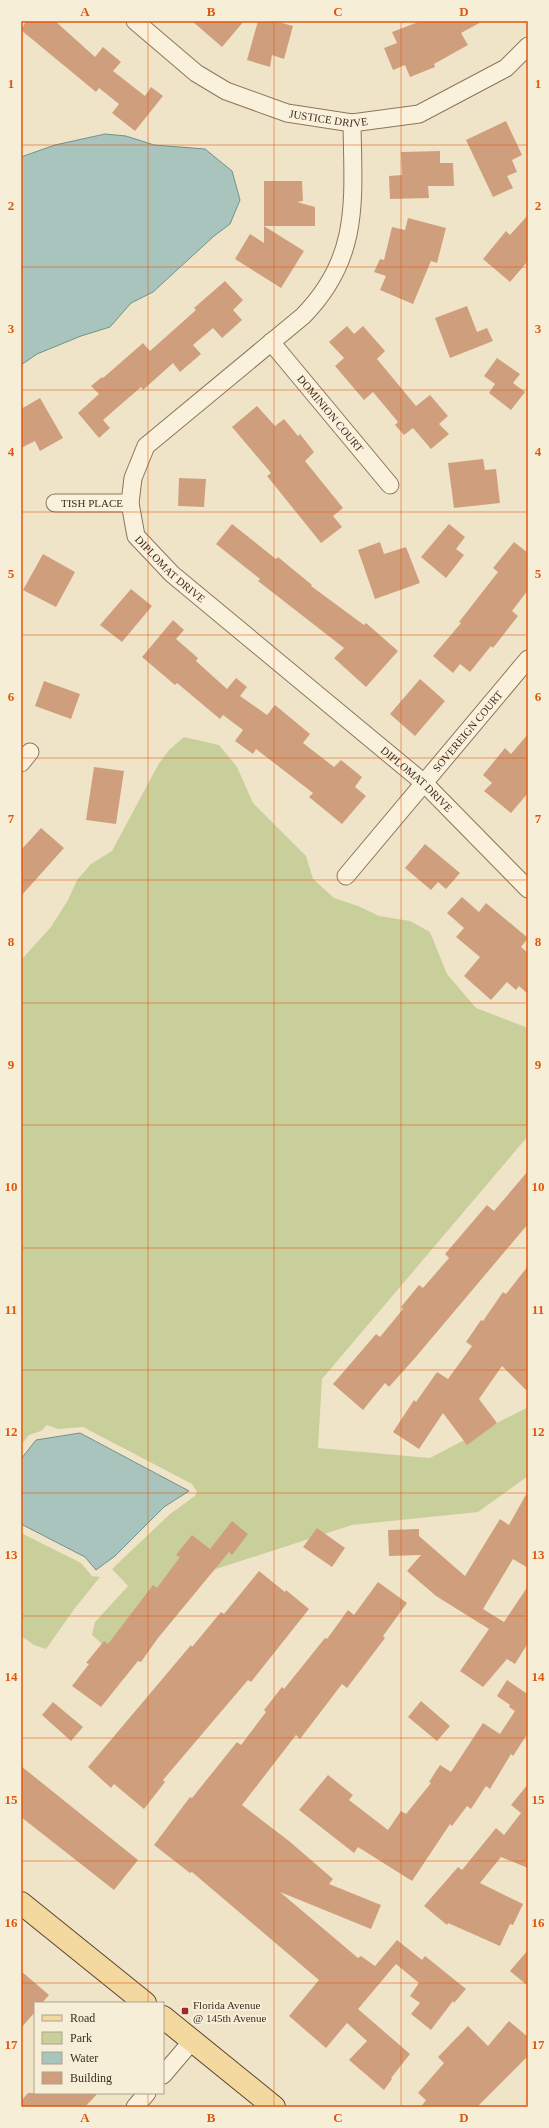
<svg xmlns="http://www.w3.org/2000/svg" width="549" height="2128" viewBox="0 0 549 2128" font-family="'Times New Roman',serif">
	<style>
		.green { fill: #c9cf9b }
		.water { fill: #a9c4bc; stroke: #6f938a }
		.building { fill: #cf9f7d }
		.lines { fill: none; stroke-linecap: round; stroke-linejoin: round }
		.minor-casing { stroke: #8d765c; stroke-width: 19 }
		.primary-casing { stroke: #5b4430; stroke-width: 24 }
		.minor { stroke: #faf1dc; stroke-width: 17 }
		.primary { stroke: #f3d9a0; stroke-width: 22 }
		.grid { fill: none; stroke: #df570d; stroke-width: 1; stroke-opacity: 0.55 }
		.poi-dot { fill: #9e2a2b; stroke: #f7eed8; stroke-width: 1.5 }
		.labels { text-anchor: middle; stroke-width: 4; stroke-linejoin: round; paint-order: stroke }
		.street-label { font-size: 11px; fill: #3d2e20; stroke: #f7eed8 }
		.poi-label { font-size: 11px; fill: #3d2e20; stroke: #f7eed8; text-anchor: start }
		.neatline { fill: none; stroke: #df570d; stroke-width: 1.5 }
		.grid-label { font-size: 13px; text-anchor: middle; font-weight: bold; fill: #df570d }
	</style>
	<rect width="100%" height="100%" fill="#f0e4c8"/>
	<path class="green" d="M 184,737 L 219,745 L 237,767 L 253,803 L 306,856 L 313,879 L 334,898 L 358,906 L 379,916 L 410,921 L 430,932 L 447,974 L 476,1008 L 528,1028 L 528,1136 L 322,1379 L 318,1448 L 430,1458 L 528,1407 L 528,1476 L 478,1512 L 352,1525 L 213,1570 L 129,1668 L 92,1635 L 95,1622 L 128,1586 L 112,1569 L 170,1514 L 195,1496 L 197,1492 L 192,1484 L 83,1427 L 58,1429 L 47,1425 L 41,1431 L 29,1435 L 21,1445 L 21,960 L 51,927 L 68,900 L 77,880 L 91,864 L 112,851 L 158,765 L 169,750 Z
		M 21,1533 L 81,1563 L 92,1576 L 100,1577 L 75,1608 L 46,1649 L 34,1645 L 21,1636 Z"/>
	<path class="water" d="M 105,134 L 126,136 L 154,145 L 205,149 L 232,171 L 240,200 L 230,224 L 214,236 L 153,292 L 131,303 L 110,327 L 81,336 L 37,354 L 21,365 L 21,157 L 55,145 Z
		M 80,1433 L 189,1491 L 164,1507 L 115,1556 L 96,1570 L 85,1557 L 21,1524 L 21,1459 L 36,1440 Z"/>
	<path class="building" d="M 26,21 L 55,21 L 95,57 L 103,47 L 121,62 L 113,71 L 145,96 L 151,87 L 163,96 L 135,131 L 112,113 L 119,104 L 99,88 L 96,92 L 21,30 Z
		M 192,21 L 244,21 L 222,47 Z
		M 258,21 L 275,21 L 293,26 L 284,59 L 272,55 L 270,67 L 247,60 Z
		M 421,21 L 483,21 L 461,33 L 468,45 L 434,64 L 435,67 L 410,77 L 405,65 L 393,70 L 384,48 L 397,43 L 392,32 Z
		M 506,121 L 522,155 L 512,160 L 517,172 L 507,176 L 513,188 L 493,197 L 466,140 Z
		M 440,151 L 440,163 L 453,163 L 454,186 L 428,186 L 429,198 L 390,199 L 389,176 L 402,175 L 401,152 Z
		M 264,181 L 302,181 L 303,201 L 297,202 L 315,207 L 315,226 L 264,226 Z
		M 528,215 L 528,261 L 510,282 L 483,259 L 506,231 L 510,235 Z
		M 408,218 L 446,228 L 437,263 L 431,261 L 413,304 L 380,290 L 386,276 L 374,272 L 380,259 L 384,260 L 392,227 L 405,230 Z
		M 264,226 L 304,251 L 281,288 L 235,259 L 250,234 L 264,243 Z
		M 225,281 L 243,300 L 233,310 L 242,320 L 222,338 L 213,328 L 193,345 L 201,354 L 180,372 L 173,363 L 143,390 L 141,387 L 103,420 L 110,428 L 99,438 L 78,413 L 99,394 L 91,386 L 102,377 L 103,378 L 143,343 L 150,351 L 196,310 L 194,308 Z
		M 467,306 L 477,332 L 487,328 L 493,341 L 450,358 L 435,318 Z
		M 347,326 L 354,334 L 363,326 L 385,351 L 377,359 L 416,406 L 430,395 L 448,416 L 439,424 L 449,434 L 431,449 L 413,428 L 404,435 L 395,425 L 398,422 L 373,392 L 364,400 L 335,366 L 344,358 L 329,342 Z
		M 497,358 L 520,374 L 513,383 L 525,392 L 511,410 L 489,393 L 495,384 L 484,376 Z
		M 40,398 L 63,438 L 40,451 L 35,441 L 21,448 L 21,409 Z
		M 257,406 L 275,426 L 284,419 L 298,436 L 300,434 L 314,452 L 305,461 L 343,508 L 333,516 L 342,527 L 321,543 L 267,476 L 271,473 L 232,427 Z
		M 483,459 L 485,470 L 496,469 L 500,503 L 454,508 L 448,463 Z
		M 179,478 L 206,479 L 204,507 L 178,506 Z
		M 232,524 L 276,559 L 278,557 L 312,585 L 311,586 L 364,625 L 366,623 L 398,651 L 366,687 L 334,658 L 344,648 L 258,581 L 260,579 L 216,544 Z
		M 449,524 L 465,537 L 456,549 L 464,555 L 446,578 L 421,557 Z
		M 380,542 L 384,554 L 406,547 L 420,583 L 375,599 L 358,550 Z
		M 514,542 L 528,553 L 528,590 L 512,611 L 518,616 L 493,648 L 491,646 L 470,672 L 460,664 L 453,673 L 433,656 L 461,623 L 459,622 L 498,572 L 493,568 Z
		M 43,554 L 75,572 L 56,607 L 23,590 Z
		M 131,589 L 152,606 L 122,642 L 100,625 Z
		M 173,620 L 184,630 L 176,639 L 198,658 L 196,661 L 227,689 L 236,678 L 247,687 L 240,696 L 267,715 L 275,705 L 310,734 L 303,743 L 334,767 L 341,760 L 362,777 L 355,787 L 366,796 L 342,824 L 309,797 L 313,793 L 256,749 L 253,754 L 235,741 L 243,730 L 223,715 L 220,719 L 177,683 L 175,685 L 142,657 Z
		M 420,679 L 445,701 L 415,736 L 390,714 Z
		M 44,681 L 80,694 L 71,719 L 35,706 Z
		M 528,734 L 528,793 L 511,813 L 484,791 L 492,783 L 483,775 L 505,748 L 511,754 Z
		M 94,767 L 124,771 L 116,824 L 86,820 Z
		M 41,828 L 64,848 L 21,896 L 21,850 Z
		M 425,844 L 460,873 L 446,889 L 438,882 L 431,890 L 405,868 Z
		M 462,897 L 479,912 L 486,903 L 528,938 L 521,947 L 528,953 L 528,994 L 519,986 L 516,990 L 507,982 L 491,1000 L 464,976 L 480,957 L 456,937 L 464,928 L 447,913 Z
		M 528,1171 L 528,1224 L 415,1358 L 389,1387 L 385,1383 L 363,1410 L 333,1384 L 376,1334 L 380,1337 L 403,1309 L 401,1307 L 419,1285 L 423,1288 L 449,1258 L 445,1254 L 487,1205 L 494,1211 Z
		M 528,1266 L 528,1392 L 502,1366 L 479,1399 L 497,1423 L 467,1445 L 443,1413 L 419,1449 L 393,1432 L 414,1400 L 416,1402 L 437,1372 L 448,1379 L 472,1346 L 466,1342 L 481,1320 L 483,1321 L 503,1292 L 506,1294 Z
		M 528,1491 L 528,1568 L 513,1559 L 483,1609 L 504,1622 L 528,1586 L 528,1643 L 515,1664 L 507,1659 L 483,1687 L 460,1671 L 489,1629 L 436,1596 L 407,1571 L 421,1555 L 389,1556 L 388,1530 L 419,1529 L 419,1536 L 465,1576 L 500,1519 L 509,1525 Z
		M 232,1521 L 248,1534 L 232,1555 L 229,1552 L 158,1638 L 141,1662 L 138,1661 L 101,1707 L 72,1686 L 89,1664 L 86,1663 L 104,1641 L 108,1644 L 153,1585 L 157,1588 L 180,1557 L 176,1555 L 192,1535 L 210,1549 Z
		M 317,1528 L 345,1548 L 332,1567 L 303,1547 Z
		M 259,1571 L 285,1592 L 286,1590 L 309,1609 L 251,1682 L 248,1680 L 163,1780 L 165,1782 L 144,1809 L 114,1784 L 111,1788 L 88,1767 L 191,1645 L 192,1647 L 221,1612 L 224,1614 Z
		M 378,1582 L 407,1603 L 383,1636 L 385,1638 L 347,1688 L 342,1684 L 300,1739 L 296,1735 L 242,1805 L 289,1841 L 333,1879 L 329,1884 L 381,1905 L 371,1929 L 280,1892 L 358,1958 L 361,1956 L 375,1966 L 397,1940 L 422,1960 L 425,1956 L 466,1989 L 454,2003 L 453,2001 L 431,2030 L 411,2014 L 420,2003 L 410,1996 L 419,1983 L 396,1964 L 358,2009 L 410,2054 L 391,2078 L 392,2079 L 384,2090 L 349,2060 L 367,2041 L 347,2023 L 326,2048 L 289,2016 L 319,1980 L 192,1872 L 190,1873 L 154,1845 L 190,1797 L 192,1798 L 237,1742 L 241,1745 L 266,1712 L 264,1710 L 282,1687 L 284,1689 L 325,1638 L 327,1639 L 348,1610 L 354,1615 Z
		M 507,1680 L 526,1693 L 528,1690 L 528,1733 L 513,1756 L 511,1754 L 490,1789 L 486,1786 L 471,1809 L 467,1806 L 452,1826 L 450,1824 L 412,1881 L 358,1847 L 354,1853 L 299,1810 L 328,1775 L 353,1795 L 349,1800 L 388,1830 L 401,1811 L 406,1814 L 431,1783 L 429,1782 L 440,1765 L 451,1772 L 483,1723 L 500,1734 L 515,1711 L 509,1707 L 510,1705 L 497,1696 Z
		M 421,1701 L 450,1726 L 437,1741 L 408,1717 Z
		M 53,1702 L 83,1727 L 71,1741 L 42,1715 Z
		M 21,1766 L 138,1860 L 114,1890 L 21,1817 Z
		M 528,1784 L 528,1868 L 501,1857 L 480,1883 L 523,1904 L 513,1925 L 510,1924 L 500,1946 L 448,1923 L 447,1925 L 424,1906 L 458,1867 L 462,1870 L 496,1828 L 504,1835 L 521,1813 L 511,1805 Z
		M 528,1950 L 528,1986 L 510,1971 Z
		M 21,1971 L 49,1995 L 42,2003 L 35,2003 L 35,2012 L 21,2028 Z
		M 509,2021 L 528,2037 L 528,2056 L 477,2107 L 421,2107 L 426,2100 L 418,2093 L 444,2063 L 438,2057 L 468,2026 L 488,2046 Z
		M 28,2093 L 98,2093 L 85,2107 L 21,2107 L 21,2101 Z"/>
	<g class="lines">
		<g class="minor-casing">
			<g id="minor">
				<path id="s1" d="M 135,21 L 196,73 L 226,91 L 287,113 L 352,123 L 419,114 L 506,68 L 528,46"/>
				<path id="s2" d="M 352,123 C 353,199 361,257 303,316 L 146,446 L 133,478 L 130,503 L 136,536 L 172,574 L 424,783 L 528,889"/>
				<path id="s3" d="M 271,342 L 390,485"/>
				<path id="s4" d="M 55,503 L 130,503"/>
				<path d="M 21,763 L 30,752"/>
				<path id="s5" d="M 346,876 L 528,659"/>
				<path d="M 163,2075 L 192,2041"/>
				<path d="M 135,2107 L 147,2093"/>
			</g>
		</g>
		<g class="primary-casing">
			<path id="primary" d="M 21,1903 L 145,2003
				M 163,2017 L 274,2107"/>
		</g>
		<use href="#minor" class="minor"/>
		<use href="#primary" class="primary"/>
	</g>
	<path class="grid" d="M 148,21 L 148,2003M 274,21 L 274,2107M 401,21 L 401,2107M 21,145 L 528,145M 21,267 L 528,267M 21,390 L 528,390M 21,512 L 528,512M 21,635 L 528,635M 21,758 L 528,758M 21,880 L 528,880M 21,1003 L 528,1003M 21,1125 L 528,1125M 21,1248 L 528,1248M 21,1370 L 528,1370M 21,1493 L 528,1493M 21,1616 L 528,1616M 21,1738 L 528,1738M 21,1861 L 528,1861M 21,1983 L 528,1983M 148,2093 L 148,2107"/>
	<rect class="poi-dot" x="181" y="2007" width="8" height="8" rx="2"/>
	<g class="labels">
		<g class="street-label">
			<text dy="4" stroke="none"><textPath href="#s1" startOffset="222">JUSTICE DRIVE</textPath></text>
			<text dy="4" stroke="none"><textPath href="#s3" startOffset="93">DOMINION COURT</textPath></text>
			<text dy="4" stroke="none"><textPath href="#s4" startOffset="37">TISH PLACE</textPath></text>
			<text dy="4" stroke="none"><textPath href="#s2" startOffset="551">DIPLOMAT DRIVE</textPath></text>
			<text dy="4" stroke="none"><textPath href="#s5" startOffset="189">SOVEREIGN COURT</textPath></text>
			<text dy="4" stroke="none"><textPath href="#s2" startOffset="875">DIPLOMAT DRIVE</textPath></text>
		</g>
		<g class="poi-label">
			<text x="193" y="2009">Florida Avenue<tspan x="193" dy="13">@ 145th Avenue</tspan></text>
		</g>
	</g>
	<rect width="549" height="2128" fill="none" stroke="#f7eed8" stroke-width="44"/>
	<rect x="34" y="2002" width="130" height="92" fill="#f7eed8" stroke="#ada18e"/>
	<rect x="42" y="2015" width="20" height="6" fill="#f3d9a0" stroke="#ada18e"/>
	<text x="70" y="2022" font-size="12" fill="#3d2e20">Road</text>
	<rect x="42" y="2032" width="20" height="12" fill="#c9cf9b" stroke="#ada18e"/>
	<text x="70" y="2042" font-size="12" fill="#3d2e20">Park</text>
	<rect x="42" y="2052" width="20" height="12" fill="#a9c4bc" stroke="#ada18e"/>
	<text x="70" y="2062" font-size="12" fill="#3d2e20">Water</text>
	<rect x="42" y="2072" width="20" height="12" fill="#cf9f7d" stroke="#ada18e"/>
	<text x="70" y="2082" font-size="12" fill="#3d2e20">Building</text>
	<rect x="22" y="22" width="505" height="2084" class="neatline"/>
	<g class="grid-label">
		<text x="85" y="16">A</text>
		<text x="211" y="16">B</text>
		<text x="338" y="16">C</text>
		<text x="464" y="16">D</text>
		<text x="11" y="88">1</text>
		<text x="538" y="88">1</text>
		<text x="11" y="210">2</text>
		<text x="538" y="210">2</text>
		<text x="11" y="333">3</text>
		<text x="538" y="333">3</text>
		<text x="11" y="456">4</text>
		<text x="538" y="456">4</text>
		<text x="11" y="578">5</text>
		<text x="538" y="578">5</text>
		<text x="11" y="701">6</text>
		<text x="538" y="701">6</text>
		<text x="11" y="823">7</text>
		<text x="538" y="823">7</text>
		<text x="11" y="946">8</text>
		<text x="538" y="946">8</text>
		<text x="11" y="1069">9</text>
		<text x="538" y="1069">9</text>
		<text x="11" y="1191">10</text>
		<text x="538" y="1191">10</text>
		<text x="11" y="1314">11</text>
		<text x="538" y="1314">11</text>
		<text x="11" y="1436">12</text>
		<text x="538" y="1436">12</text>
		<text x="11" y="1559">13</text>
		<text x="538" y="1559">13</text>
		<text x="11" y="1681">14</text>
		<text x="538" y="1681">14</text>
		<text x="11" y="1804">15</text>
		<text x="538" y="1804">15</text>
		<text x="11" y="1927">16</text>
		<text x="538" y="1927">16</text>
		<text x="11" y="2049">17</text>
		<text x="538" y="2049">17</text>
		<text x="85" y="2122">A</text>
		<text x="211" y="2122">B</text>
		<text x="338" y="2122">C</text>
		<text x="464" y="2122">D</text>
	</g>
</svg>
